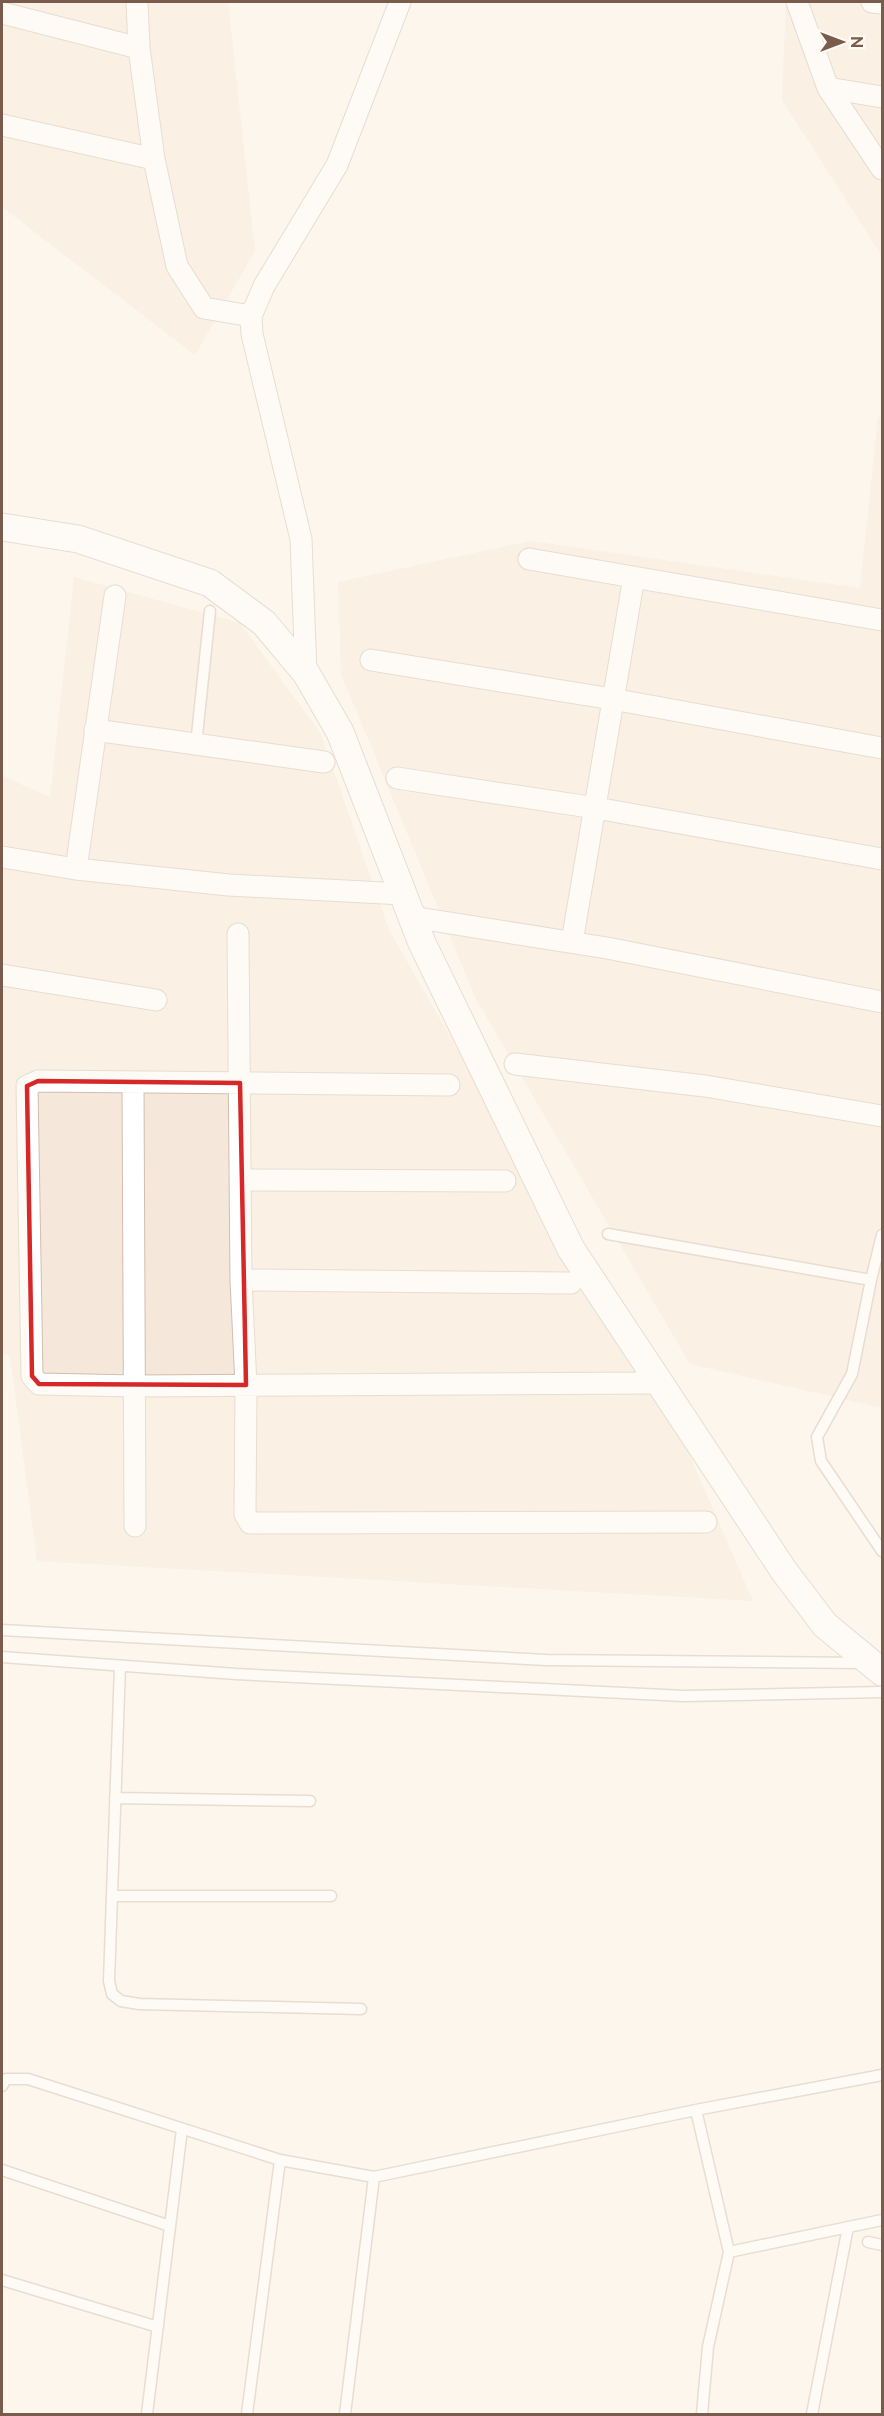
<svg xmlns="http://www.w3.org/2000/svg" width="884" height="2416" viewBox="0 0 884 2416" font-family="Raleway,sans-serif">
	<style>
		.residential { fill: #f5e8da }
		.lines { fill: none; stroke-linecap: round; stroke-linejoin: round }
		.service-casing { stroke: #d1beb0; stroke-width: 13 }
		.minor-casing { stroke: #d1beb0; stroke-width: 23 }
		.tertiary-casing { stroke: #d1beb0; stroke-width: 29 }
		.service { stroke: #fff; stroke-width: 10 }
		.minor { stroke: #fff; stroke-width: 21 }
		.tertiary { stroke: #fff; stroke-width: 27 }
		.marked { fill: none; stroke: #d62828; stroke-width: 4.5; stroke-linejoin: round }
	</style>
	<rect width="100%" height="100%" fill="#fdf6ec"/>
	<path class="residential" d="M 2,2 L 228,2 L 255,251 L 195,355 L 2,207 Z
		M 786,2 L 882,2 L 882,256 L 782,100 Z
		M 878,417 L 882,418 L 882,1405 L 878,1407 L 690,1364 L 476,999 L 341,674 L 338,582 L 530,541 L 860,588 Z
		M 74,577 L 240,623 L 321,734 L 389,930 L 690,1456 L 753,1601 L 37,1561 L 10,1356 L 2,1353 L 2,776 L 50,797 Z"/>
	<g class="lines">
		<g class="service-casing">
			<path id="service" d="M 196,745 L 210,611
				M 608,1234 L 871,1280
				M 882,1235 L 871,1280 L 852,1374 L 817,1437 L 821,1461 L 882,1551
				M 2,1630 L 546,1660 L 864,1663
				M 2,1657 L 236,1674 L 684,1696 L 882,1692
				M 120,1666 L 109,1981 L 112,1994 L 121,2001 L 139,2004 L 361,2009
				M 115,1798 L 310,1801
				M 112,1896 L 331,1896
				M 2,2086 L 6,2079 L 28,2079 L 280,2160 L 374,2177 L 696,2110 L 882,2075
				M 696,2110 L 729,2252 L 708,2347 L 702,2414
				M 2,2170 L 170,2226
				M 868,2242 L 882,2245
				M 729,2252 L 882,2220
				M 2,2280 L 158,2327
				M 147,2414 L 182,2129
				M 247,2414 L 280,2160
				M 345,2414 L 374,2177
				M 812,2414 L 848,2227"/>
		</g>
		<g class="minor-casing">
			<path id="minor" d="M 137,2 L 139,48 L 154,159 L 177,266 L 204,308 L 251,316
				M 797,2 L 828,88 L 882,169
				M 872,2 L 882,3
				M 2,13 L 139,48
				M 828,88 L 882,97
				M 2,125 L 154,159
				M 529,559 L 882,620
				M 371,660 L 612,699 L 882,748
				M 306,673 L 301,539 L 252,334 L 251,316 L 264,286 L 337,165 L 400,2
				M 95,730 L 324,762
				M 397,778 L 596,808 L 882,859
				M 2,857 L 76,869 L 229,885 L 403,894
				M 76,869 L 115,596
				M 412,917 L 607,948 L 882,1002
				M 238,934 L 241,1280 L 246,1385 L 245,1514 L 250,1523 L 706,1522
				M 572,942 L 634,577
				M 2,975 L 156,1000
				M 515,1064 L 705,1086 L 882,1116
				M 133,1083 L 135,1526
				M 449,1085 L 38,1081 L 27,1086 L 32,1376 L 39,1384 L 135,1386 L 659,1383
				M 241,1180 L 505,1181
				M 241,1280 L 571,1283"/>
		</g>
		<g class="tertiary-casing">
			<path id="tertiary" d="M 2,527 L 78,539 L 210,583 L 264,623 L 306,673 L 340,732 L 422,943 L 571,1249 L 784,1571 L 825,1625 L 882,1672"/>
		</g>
		<use href="#service" class="service"/>
		<use href="#minor" class="minor"/>
		<use href="#tertiary" class="tertiary"/>
	</g>
	<path d="M0 0H884V2416H0ZM 38,1081 L 240,1083 L 246,1385 L 39,1384 L 32,1376 L 27,1086 Z" fill="#fdf6ec" fill-opacity=".55" fill-rule="evenodd"/>
	<path class="marked" d="M 38,1081 L 240,1083 L 246,1385 L 39,1384 L 32,1376 L 27,1086 Z"/>
	<rect width="884" height="2416" fill="none" stroke="#7a5c4d" stroke-width="6"/>
	<g transform="translate(842 42) rotate(90)" stroke="#fffaf3" stroke-width="4.5" paint-order="stroke">
	<path d="M0-4.5L10 22L0 15L-10 22Z" fill="#7a5c4d"/>
	<text y="-9" font-size="16" font-weight="bold" text-anchor="middle" fill="#7a5c4d">N</text>
	</g>
</svg>
